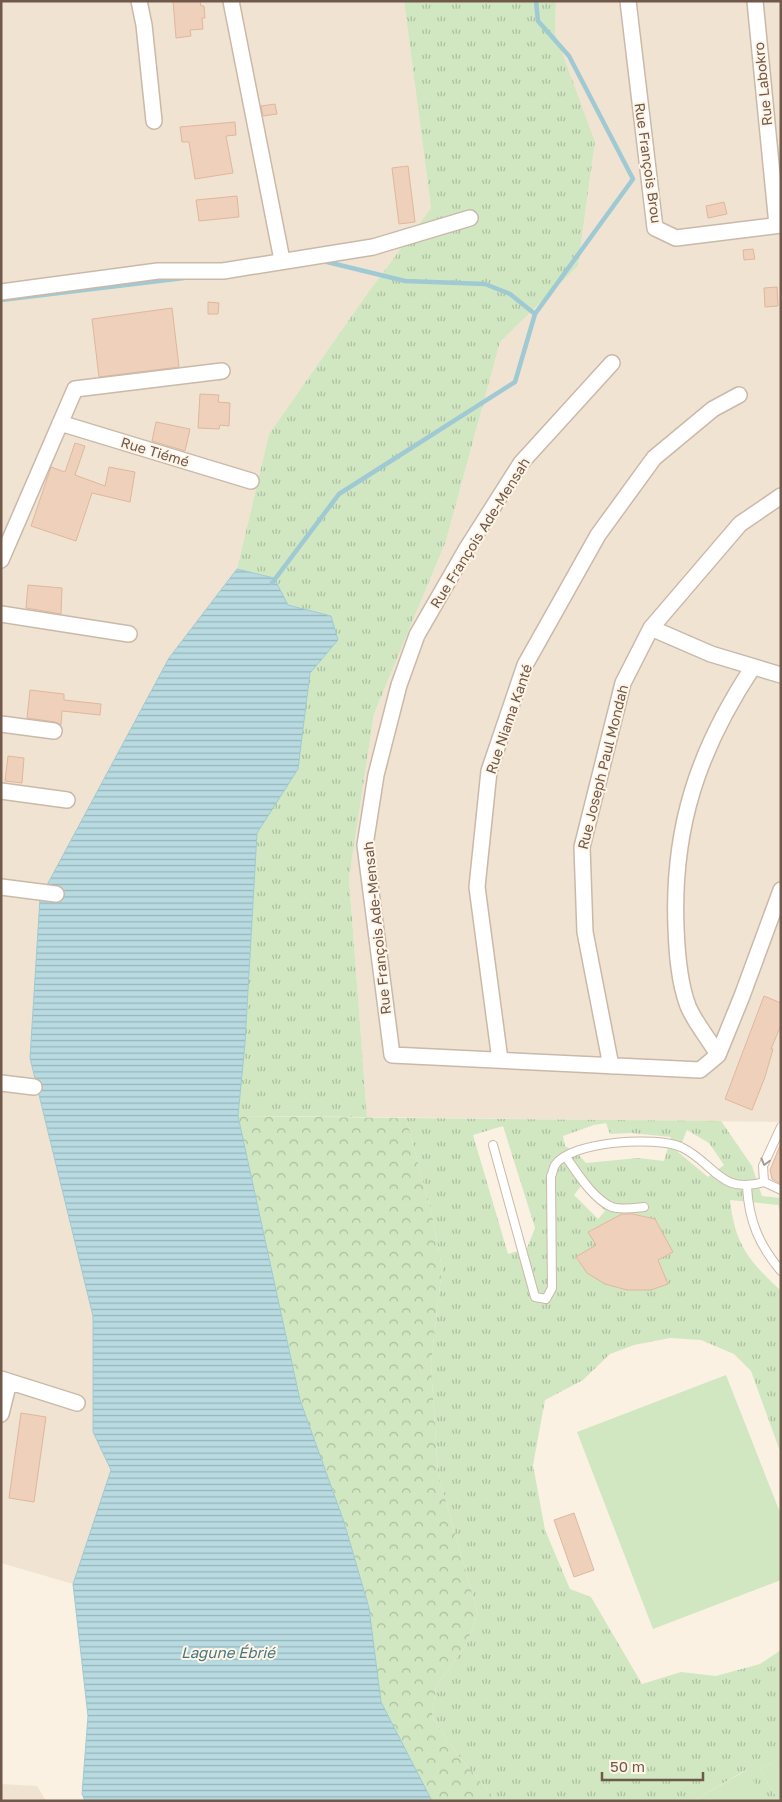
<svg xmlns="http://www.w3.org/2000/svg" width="782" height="1802" viewBox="0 0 782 1802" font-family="'Golos Text',sans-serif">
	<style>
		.residential { fill: #f1e3d1 }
		.grass { fill: url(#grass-tufts); fill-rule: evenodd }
		.forest { fill: url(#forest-crowns) }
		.pitch { fill: #d0e7c2 }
		.water { fill: url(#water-rules); stroke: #9fcad3 }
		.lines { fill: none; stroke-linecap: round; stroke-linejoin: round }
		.stream { stroke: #9fcad3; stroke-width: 4.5 }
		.building { fill: #eed0bb; stroke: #dfb79d }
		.lane-casing { stroke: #cab9a9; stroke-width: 10 }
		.street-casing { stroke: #cab9a9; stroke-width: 18 }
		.lane { stroke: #fff; stroke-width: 8 }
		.street { stroke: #fff; stroke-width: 15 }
		.oneway { stroke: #a99b92 }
		.labels { text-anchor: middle; stroke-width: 4; stroke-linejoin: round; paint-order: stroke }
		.street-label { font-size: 14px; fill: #70584a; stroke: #fef5e7 }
		.water-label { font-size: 15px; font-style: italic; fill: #467782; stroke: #fef5e7 }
	</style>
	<defs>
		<pattern id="grass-tufts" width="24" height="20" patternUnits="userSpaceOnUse" patternTransform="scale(1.25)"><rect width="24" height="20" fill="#d0e7c2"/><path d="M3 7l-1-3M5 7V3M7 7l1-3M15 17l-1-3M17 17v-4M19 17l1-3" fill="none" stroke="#adbea0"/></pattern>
		<pattern id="forest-crowns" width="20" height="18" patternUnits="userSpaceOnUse" patternTransform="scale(1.25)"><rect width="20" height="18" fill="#d0e7c2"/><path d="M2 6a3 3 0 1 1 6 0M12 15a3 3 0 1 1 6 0" fill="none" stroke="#adbea0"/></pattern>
		<pattern id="water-rules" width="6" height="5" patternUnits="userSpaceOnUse" patternTransform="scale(1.25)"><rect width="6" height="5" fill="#b8dbe2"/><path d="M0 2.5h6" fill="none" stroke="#9ab4b9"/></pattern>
	</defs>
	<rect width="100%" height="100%" fill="#faf1e2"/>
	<path class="residential" d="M 1,1 L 404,1 L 431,208 L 367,294 L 269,434 L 237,569 L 169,658 L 93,1316 L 93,1432 L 111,1470 L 73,1584 L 1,1563 Z
		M 556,1 L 781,1 L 781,1122 L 367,1117 L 349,878 L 374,714 L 446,541 L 500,342 L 578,266 L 595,143 L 555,33 Z
		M 1,1784 L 37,1786 L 46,1801 L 1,1801 Z"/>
	<path class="grass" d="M 404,1 L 556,1 L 555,33 L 595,142 L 578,266 L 500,342 L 446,541 L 374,714 L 349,878 L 367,1117 L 238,1116 L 245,1043 L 257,833 L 298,769 L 310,673 L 338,640 L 331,616 L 288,605 L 274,578 L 237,569 L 269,434 L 367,294 L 431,208 Z
		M 406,1118 L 721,1121 L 752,1166 L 762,1196 L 781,1198 L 781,1216 L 778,1205 L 730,1200 C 735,1245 749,1261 781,1291 L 781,1454 L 751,1371 L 734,1354 L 701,1340 L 670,1338 L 634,1345 L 610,1354 L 583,1380 L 545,1400 L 533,1465 L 545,1530 L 570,1589 L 591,1597 L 642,1684 L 681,1672 L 716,1676 L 760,1664 L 781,1650 L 781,1758 L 760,1770 L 779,1801 L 764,1801 L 746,1770 L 693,1801 L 497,1801 L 457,1754 L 432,1717 L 436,1686 L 466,1645 L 478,1614 L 438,1473 L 431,1364 L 442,1268 L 432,1215 ZM 606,1123 L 610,1134 L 631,1133 L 671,1137 L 664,1161 L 638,1158 L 586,1163 L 576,1152 L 565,1146 L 563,1136 L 594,1125 ZM 503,1126 L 535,1228 L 527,1248 L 508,1254 L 473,1135 ZM 687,1130 L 709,1143 L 724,1165 L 708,1177 L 678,1152 ZM 581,1186 L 605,1211 L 598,1219 L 574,1195 ZM 625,1213 L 631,1223 L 634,1214 L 652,1218 L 650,1228 L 658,1224 L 673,1252 L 658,1260 L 668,1284 C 631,1297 599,1289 576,1258 L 596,1245 L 589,1231 Z"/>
	<path class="forest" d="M 238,1116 L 406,1118 L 432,1215 L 442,1268 L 431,1364 L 438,1473 L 478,1614 L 466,1645 L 436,1686 L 432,1717 L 457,1754 L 497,1801 L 432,1801 L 381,1702 L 369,1608 L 344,1522 L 300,1400 Z"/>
	<path class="pitch" d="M 726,1375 L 781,1515 L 781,1580 L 653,1629 L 577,1432 Z
		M 781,1758 L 781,1801 L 779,1801 L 760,1770 Z
		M 747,1770 L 764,1801 L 693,1801 Z"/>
	<path class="water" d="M 237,569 L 274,578 L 288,605 L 331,616 L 338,640 L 310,673 L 298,769 L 257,833 L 245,1043 L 238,1116 L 300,1400 L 344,1522 L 369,1608 L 381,1702 L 432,1801 L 85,1801 L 82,1794 L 88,1716 L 73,1584 L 111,1470 L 93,1432 L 93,1316 L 30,1058 L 40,898 L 169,658 Z"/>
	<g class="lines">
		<path class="stream" d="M 323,261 L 405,281 L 485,284 L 510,294 L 535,314
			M 1,300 L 184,278
			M 272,583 L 339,494 L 515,382 L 535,314 L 633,179 L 569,56 L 538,21 L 536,1"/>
	</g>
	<path class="building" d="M 173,1 L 200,1 L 201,6 L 204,6 L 205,18 L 202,18 L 203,29 L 190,30 L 191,36 L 176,38 Z
		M 275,104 L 277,114 L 263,116 L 261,106 Z
		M 235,122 L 236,135 L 226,136 L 233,173 L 195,179 L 189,142 L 182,142 L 180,127 Z
		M 408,166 L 415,222 L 399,224 L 392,168 Z
		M 237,196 L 239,217 L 199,221 L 196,200 Z
		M 724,202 L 727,214 L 708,218 L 706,206 Z
		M 753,249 L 755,259 L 744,260 L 743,250 Z
		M 777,287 L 778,306 L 765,307 L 764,288 Z
		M 208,302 L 219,303 L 218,314 L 208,314 Z
		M 172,308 L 179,367 L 99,377 L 92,319 Z
		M 200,394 L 219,395 L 218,402 L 230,403 L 229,426 L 220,425 L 219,429 L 198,428 Z
		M 156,422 L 190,429 L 185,451 L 152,441 Z
		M 75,443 L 85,446 L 75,475 L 105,486 L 109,467 L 135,472 L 130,502 L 92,493 L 76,541 L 31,526 L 51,467 L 65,472 Z
		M 28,585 L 62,588 L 61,614 L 26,608 Z
		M 30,690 L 64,694 L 64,700 L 101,704 L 100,715 L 62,711 L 61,725 L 55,722 L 27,718 Z
		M 8,756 L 24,758 L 22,783 L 5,781 Z
		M 764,996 L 781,1003 L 781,1025 L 771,1049 L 773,1049 L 765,1077 L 752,1110 L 725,1099 Z
		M 781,1143 L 781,1184 L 772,1179 L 770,1170 Z
		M 622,1214 L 633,1214 L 655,1219 L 673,1252 L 658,1260 L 668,1284 L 651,1290 L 627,1290 L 605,1284 L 587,1273 L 576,1257 L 596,1245 L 588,1232 Z
		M 21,1413 L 46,1417 L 34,1502 L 9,1498 Z
		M 574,1513 L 594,1570 L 574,1577 L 554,1520 Z"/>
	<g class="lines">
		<g class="lane-casing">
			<path id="lane" d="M 781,1127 L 763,1166 L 764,1182 L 781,1190
				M 493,1145 L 535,1297 L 546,1299 L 552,1288 L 551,1176 C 553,1173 553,1168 555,1165 C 571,1141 656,1136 681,1147 C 715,1163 719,1195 764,1182
				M 566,1157 C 578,1174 593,1199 612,1207 C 621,1210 634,1208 644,1207
				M 747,1187 C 749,1221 759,1245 781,1271"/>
		</g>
		<g class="street-casing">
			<path id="street" d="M 139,1 L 144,25 L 154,121
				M 231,1 L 282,260
				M 628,1 L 655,228 L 676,238 L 781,225
				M 755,1 L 777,225
				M 1,292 L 158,271 L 223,271 L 373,247 L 470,218
				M 612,363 L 521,463 L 467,548 L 417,635 L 399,685 L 376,775 L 365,845 L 392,1055 L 700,1070 L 718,1055 L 742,996 L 781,890
				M 60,423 L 251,481
				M 1,560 L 75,389 L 222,371
				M 1,614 L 129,634
				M 651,628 L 711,654 L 781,675
				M 1,724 L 54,731
				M 1,791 L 67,800
				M 1,887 L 56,894
				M 718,1055 C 709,1039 695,1023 688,1006 C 679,982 677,954 676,928 C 672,828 698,750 753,667
				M 500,1060 L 477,887 L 489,771 L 525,665 L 598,535 L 654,458 L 713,409 L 739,395
				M 611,1066 L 585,932 L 582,847 L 623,683 L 651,628 L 740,524 L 781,496
				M 1,1083 L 34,1087
				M 1,1379 L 77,1403
				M 1,1414 L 9,1382"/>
		</g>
		<use href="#lane" class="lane"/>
		<use href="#street" class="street"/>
	</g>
	<defs><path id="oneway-chevron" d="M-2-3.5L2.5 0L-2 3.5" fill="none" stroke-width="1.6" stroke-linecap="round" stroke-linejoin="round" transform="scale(1.25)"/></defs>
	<use class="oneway" href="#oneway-chevron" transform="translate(765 1162) rotate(105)"/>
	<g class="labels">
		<g class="street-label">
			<text transform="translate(763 84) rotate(-96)" y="5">Rue Labokro</text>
			<text transform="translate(648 163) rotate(82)" y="5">Rue François Brou</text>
			<text transform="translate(155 452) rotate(17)" y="5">Rue Tiémé</text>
			<text transform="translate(480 533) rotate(-58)" y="5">Rue François Ade-Mensah</text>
			<text transform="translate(509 719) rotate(-71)" y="5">Rue Niama Kanté</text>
			<text transform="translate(603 767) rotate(-76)" y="5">Rue Joseph Paul Mondah</text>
			<text transform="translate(377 928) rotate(-96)" y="5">Rue François Ade-Mensah</text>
		</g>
		<g class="water-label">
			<text x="228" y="1658">Lagune Ébrié</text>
		</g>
	</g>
	<rect width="782" height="1802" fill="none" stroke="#70584a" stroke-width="5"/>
	<path d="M602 1772v8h101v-8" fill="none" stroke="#70584a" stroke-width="2.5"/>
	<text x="610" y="1772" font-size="15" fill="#70584a" stroke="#fef5e7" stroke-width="4" paint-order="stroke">50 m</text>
</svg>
